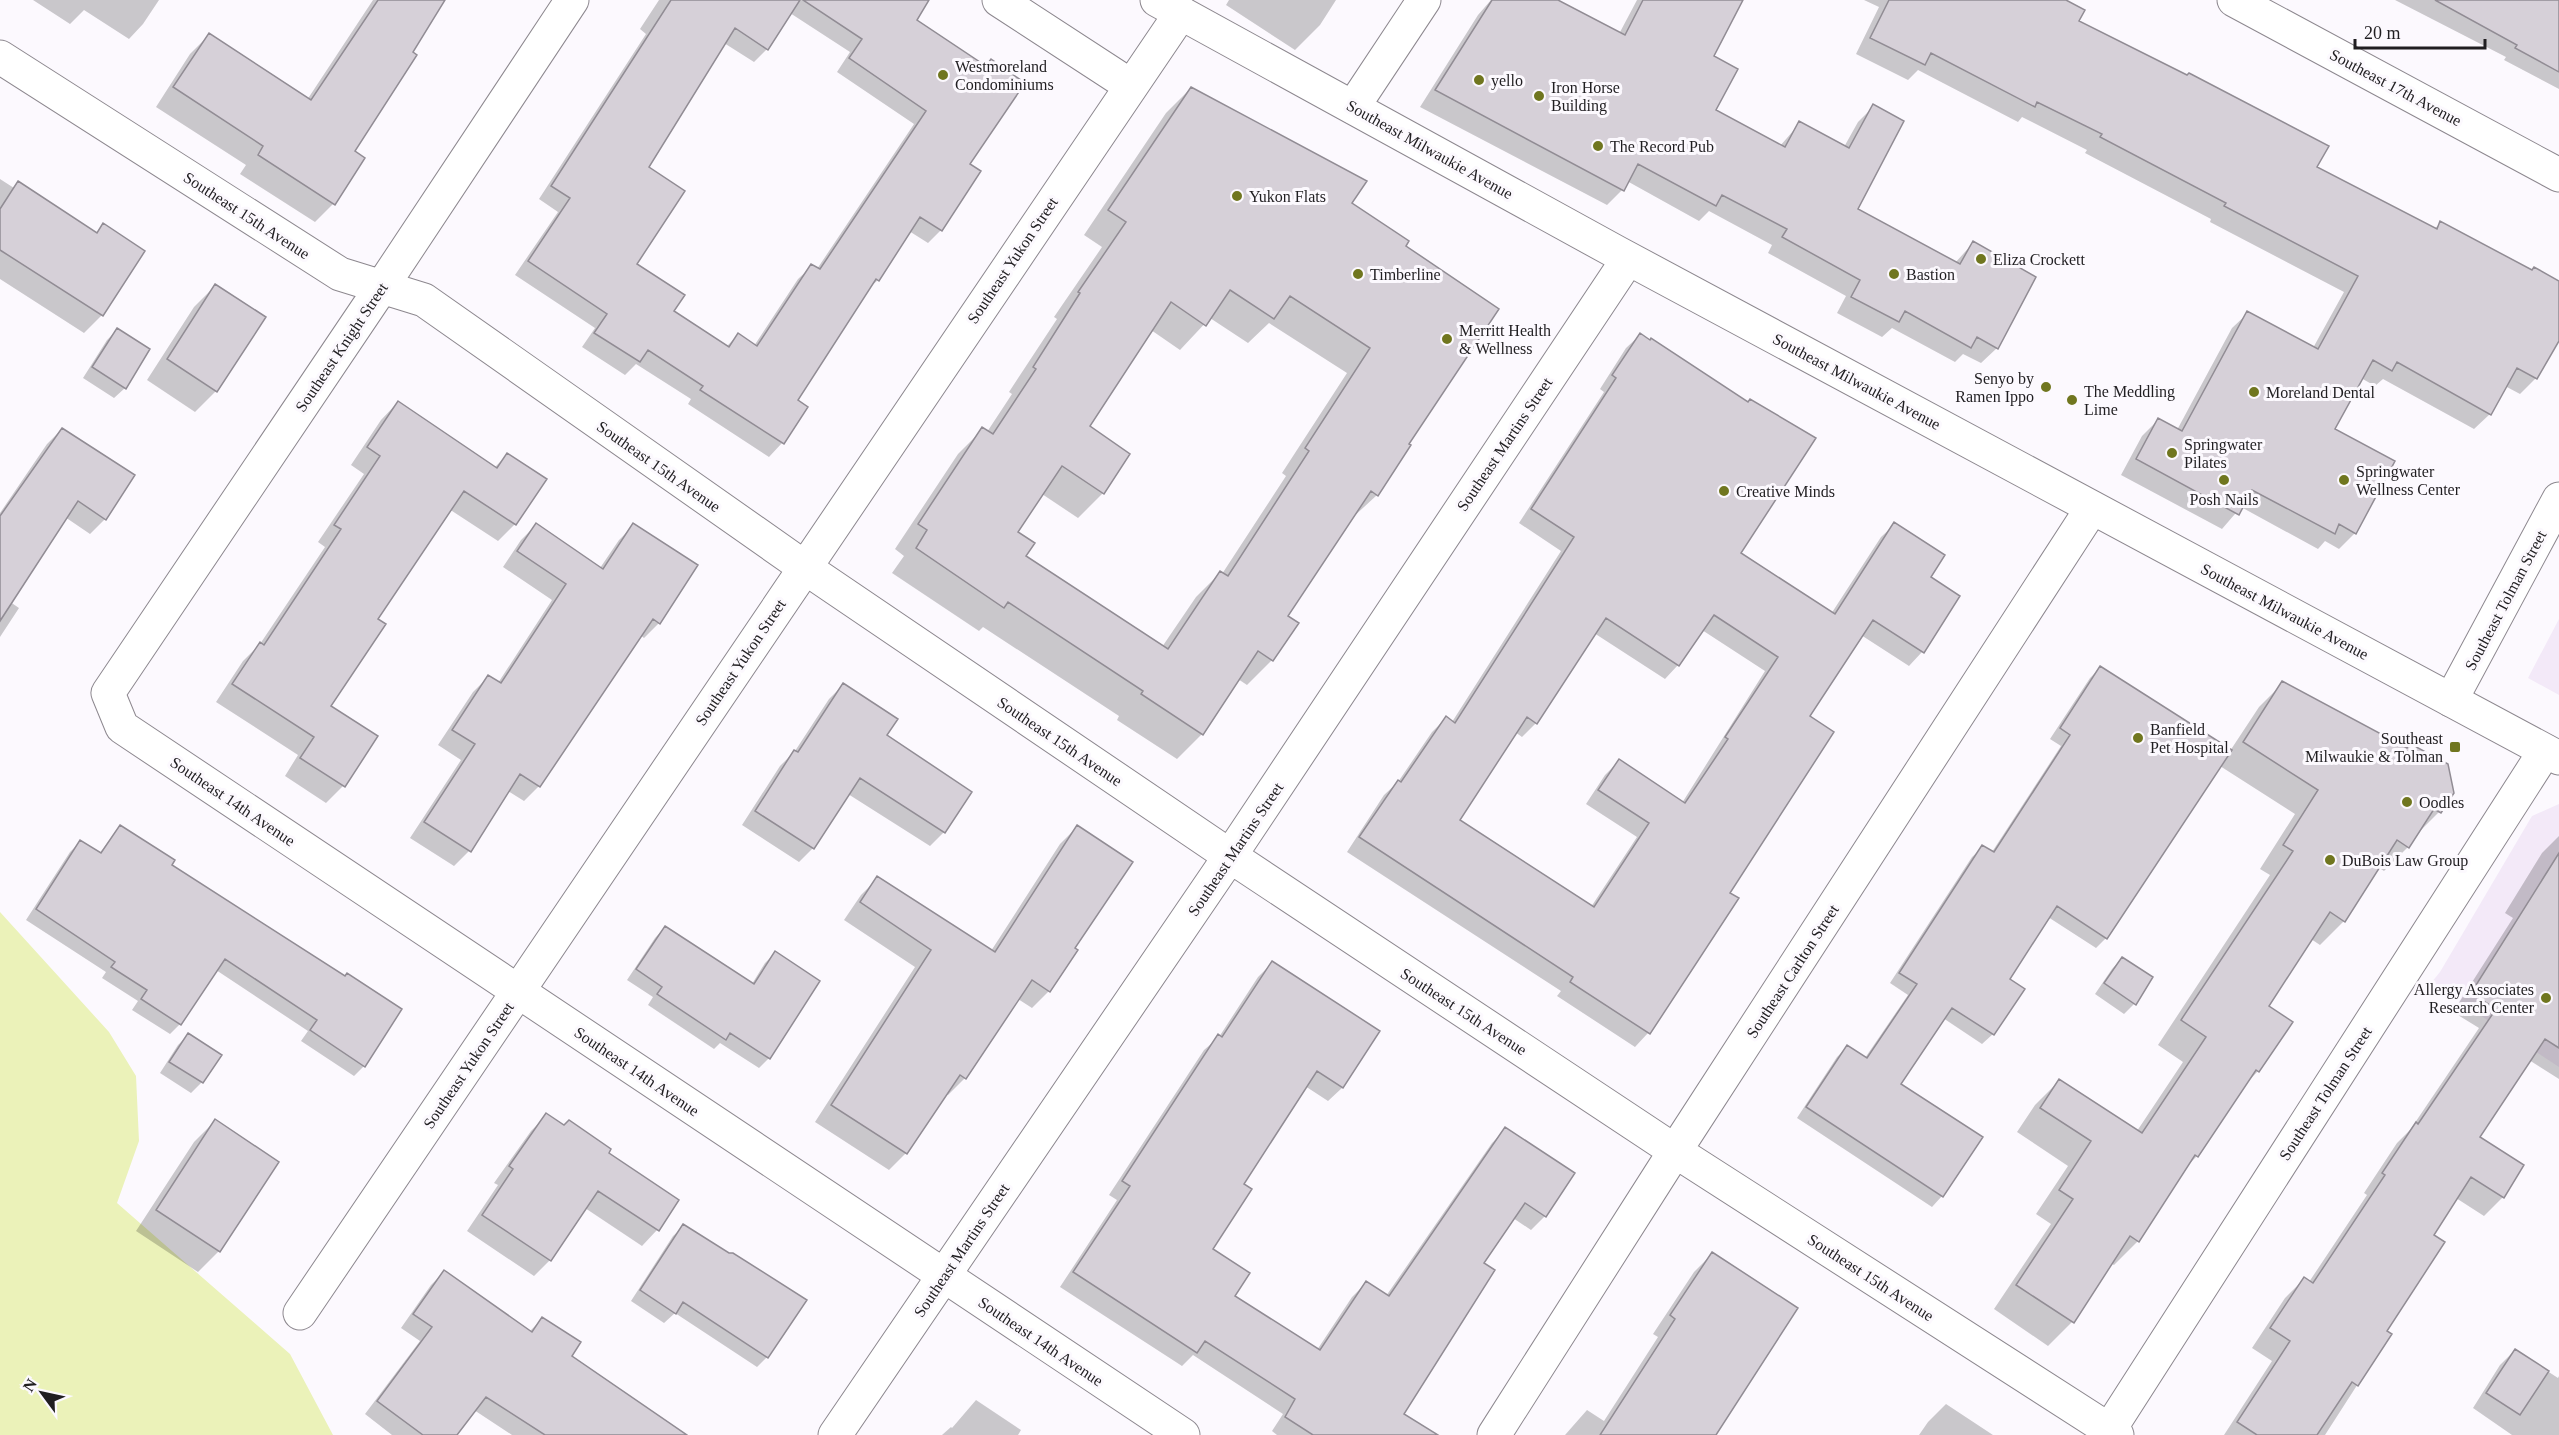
<svg xmlns="http://www.w3.org/2000/svg" width="2559" height="1435" viewBox="0 0 2559 1435" font-family="'Times New Roman',serif">
	<style>
		.built { fill: #f3e9f8 }
		.green { fill: #ebf2b9 }
		.shadow { fill: #0003; fill-rule: evenodd }
		.building { fill: #d6d0d8; stroke: #918c94; stroke-width: 1.5; fill-rule: evenodd }
		.lines { fill: none; stroke-linecap: round; stroke-linejoin: round }
		.minor-casing { stroke: #8d888f; stroke-width: 35 }
		.major-casing { stroke: #8d888f; stroke-width: 35 }
		.minor { stroke: #fff; stroke-width: 33 }
		.major { stroke: #fff; stroke-width: 33 }
		.poi-dot { fill: #70761f; stroke: #fcf9fe; stroke-width: 2 }
		.labels { text-anchor: middle; stroke-width: 6; stroke-linejoin: round; paint-order: stroke }
		.poi-label { font-size: 16px; fill: #201e21; stroke: #fcf9fe; text-anchor: start }
		.street-label { font-size: 16px; fill: #201e21; stroke: #fcf9fe }
	</style>
	<rect width="100%" height="100%" fill="#fcf9fe"/>
	<path class="built" d="M 2559,619 L 2559,695 L 2528,678 Z
		M 2559,804 L 2559,1067 L 2431,983 L 2440,972 L 2532,816 Z"/>
	<path class="green" d="M 0,912 L 109,1032 L 136,1076 L 139,1141 L 117,1203 L 290,1354 L 333,1435 L 0,1435 Z"/>
	<path class="shadow" d="M 33,0 L 159,0 L 143,24 L 129,39 L 84,10 L 70,24 Z
		M 373,0 L 443,0 L 353,151 L 333,204 L 315,222 L 240,174 L 246,165 L 156,107 L 190,54 L 209,35 L 307,100 Z
		M 659,0 L 928,0 L 915,20 L 968,165 L 941,230 L 928,243 L 909,231 L 878,280 L 868,289 L 796,400 L 806,407 L 782,443 L 769,457 L 688,404 L 691,399 L 636,364 L 625,375 L 582,347 L 595,328 L 515,275 L 558,212 L 539,199 L 646,34 L 640,29 ZM 790,13 L 850,52 L 837,72 L 914,124 L 817,269 L 812,266 L 798,279 L 754,346 L 738,335 L 726,347 L 672,312 L 635,264 L 647,167 L 724,43 L 754,62 L 767,49 Z
		M 1229,0 L 1336,0 L 1320,25 L 1295,50 L 1226,5 Z
		M 1491,0 L 1555,0 L 1619,34 L 1637,0 L 1742,0 L 1712,57 L 1714,111 L 1780,146 L 1800,123 L 1844,147 L 1858,122 L 1874,106 L 1856,210 L 1955,263 L 1973,243 L 1997,348 L 1981,363 L 1963,354 L 1955,362 L 1892,328 L 1882,337 L 1837,313 L 1846,296 L 1768,253 L 1772,245 L 1709,211 L 1699,221 L 1627,181 L 1622,190 L 1607,205 L 1420,107 L 1478,15 Z
		M 1864,0 L 2063,0 L 2077,22 L 2315,168 L 2434,229 L 2441,223 L 2532,271 L 2559,283 L 2559,338 L 2536,378 L 2520,394 L 2505,386 L 2490,414 L 2474,429 L 2383,379 L 2375,386 L 2361,378 L 2333,429 L 2355,533 L 2339,549 L 2325,541 L 2318,549 L 2241,507 L 2222,529 L 2121,475 L 2142,436 L 2158,420 L 2177,430 L 2232,328 L 2248,313 L 2313,348 L 2344,292 L 2210,222 L 2211,219 L 2085,153 L 2087,150 L 2022,117 L 2018,122 L 1918,70 L 1908,80 L 1856,54 L 1879,7 Z
		M 2395,0 L 2559,0 L 2559,89 L 2504,60 L 2506,57 Z
		M 1191,88 L 1350,204 L 1404,246 L 1407,444 L 1377,495 L 1351,519 L 1286,616 L 1272,660 L 1247,685 L 1238,679 L 1202,734 L 1177,759 L 1117,720 L 1119,716 L 983,627 L 979,631 L 892,573 L 904,556 L 895,549 L 958,454 L 983,429 L 987,432 L 1012,394 L 1009,392 L 1057,319 L 1054,317 L 1102,247 L 1084,235 L 1166,113 ZM 1210,318 L 1248,343 L 1269,323 L 1347,373 L 1282,473 L 1286,476 L 1222,574 L 1220,573 L 1196,597 L 1162,647 L 1024,556 L 1016,532 L 1042,494 L 1078,518 L 1103,493 L 1128,454 L 1088,427 L 1151,330 L 1180,350 Z
		M 0,179 L 14,188 L 18,183 L 95,234 L 103,225 L 102,315 L 84,333 L 0,279 Z
		M 215,286 L 264,318 L 216,391 L 195,412 L 147,380 L 194,307 Z
		M 117,330 L 125,388 L 114,398 L 83,378 L 107,340 Z
		M 1640,335 L 1739,554 L 1831,614 L 1881,537 L 1895,524 L 1929,577 L 1922,652 L 1909,666 L 1861,635 L 1808,717 L 1728,893 L 1737,899 L 1648,1033 L 1635,1047 L 1557,996 L 1561,991 L 1347,852 L 1384,795 L 1398,782 L 1432,732 L 1446,718 L 1452,722 L 1561,551 L 1519,523 L 1604,392 L 1600,389 L 1626,348 ZM 1702,630 L 1765,671 L 1682,803 L 1619,761 L 1605,775 L 1586,804 L 1637,837 L 1591,907 L 1458,820 L 1515,732 L 1522,737 L 1536,723 L 1594,633 L 1665,679 L 1678,665 Z
		M 398,402 L 494,468 L 507,455 L 515,524 L 498,541 L 449,509 L 376,619 L 329,706 L 343,786 L 326,803 L 285,776 L 298,755 L 216,702 L 243,661 L 260,644 L 325,547 L 318,542 L 364,474 L 351,465 L 381,420 Z
		M 62,429 L 105,519 L 90,534 L 65,517 L 0,587 L 0,513 L 47,444 Z
		M 536,525 L 600,568 L 619,540 L 634,525 L 659,623 L 644,638 L 640,635 L 539,786 L 524,801 L 508,791 L 469,851 L 454,866 L 410,838 L 461,760 L 438,745 L 473,692 L 488,677 L 498,683 L 552,600 L 503,567 L 521,540 Z
		M 0,595 L 19,608 L 0,637 Z
		M 2100,668 L 2230,751 L 2259,707 L 2283,683 L 2406,749 L 2410,745 L 2452,792 L 2439,812 L 2415,836 L 2408,847 L 2384,871 L 2378,867 L 2344,921 L 2320,945 L 2311,939 L 2267,1006 L 2258,1071 L 2245,1085 L 2197,1156 L 2185,1168 L 2138,1241 L 2114,1265 L 2110,1263 L 2072,1322 L 2048,1346 L 1994,1309 L 2051,1224 L 2036,1214 L 2068,1166 L 2017,1132 L 2035,1105 L 2059,1081 L 2137,1131 L 2183,1062 L 2158,1045 L 2270,875 L 2260,869 L 2295,814 L 2220,766 L 2106,938 L 2096,948 L 2048,917 L 2007,979 L 1993,1034 L 1982,1044 L 1943,1018 L 1899,1084 L 1981,1137 L 1942,1196 L 1932,1207 L 1797,1118 L 1837,1057 L 1847,1047 L 1865,1058 L 1908,995 L 1890,983 L 1972,857 L 1983,847 L 1992,852 L 2061,746 L 2050,739 L 2090,678 Z
		M 843,685 L 885,736 L 970,792 L 944,832 L 930,846 L 848,794 L 813,848 L 799,862 L 742,825 L 780,766 L 795,751 L 829,699 Z
		M 120,826 L 170,865 L 345,978 L 364,1066 L 354,1076 L 301,1041 L 308,1031 L 216,970 L 180,1024 L 170,1034 L 132,1010 L 138,1001 L 102,978 L 106,972 L 26,920 L 70,852 L 80,842 L 99,854 Z
		M 1077,827 L 1073,949 L 1049,991 L 1032,1008 L 1018,999 L 965,1078 L 948,1095 L 945,1093 L 906,1153 L 889,1170 L 815,1122 L 915,967 L 844,920 L 861,895 L 878,878 L 991,951 L 1060,844 Z
		M 2559,836 L 2559,1079 L 2529,1060 L 2477,1137 L 2503,1197 L 2484,1216 L 2456,1198 L 2432,1236 L 2385,1331 L 2390,1334 L 2325,1435 L 2224,1435 L 2272,1361 L 2252,1348 L 2285,1298 L 2304,1279 L 2309,1282 L 2367,1195 L 2364,1193 L 2397,1143 L 2410,1130 L 2479,1028 L 2453,1012 L 2513,918 L 2505,913 L 2542,853 Z
		M 665,927 L 752,984 L 765,963 L 775,953 L 769,1058 L 759,1068 L 720,1043 L 714,1049 L 648,1005 L 653,997 L 627,980 L 655,938 Z
		M 2122,958 L 2134,1004 L 2124,1014 L 2095,994 L 2112,969 Z
		M 1272,963 L 1378,1032 L 1342,1088 L 1328,1101 L 1305,1086 L 1242,1184 L 1211,1249 L 1233,1297 L 1317,1350 L 1352,1297 L 1366,1283 L 1386,1296 L 1492,1143 L 1506,1129 L 1545,1216 L 1531,1230 L 1513,1218 L 1482,1263 L 1393,1435 L 1277,1435 L 1272,1431 L 1283,1414 L 1193,1355 L 1182,1366 L 1060,1287 L 1117,1200 L 1109,1195 L 1204,1050 L 1219,1037 L 1258,977 Z
		M 189,1034 L 220,1055 L 201,1083 L 191,1093 L 160,1073 L 178,1045 Z
		M 547,1115 L 677,1201 L 657,1230 L 642,1246 L 585,1208 L 550,1260 L 534,1276 L 467,1231 L 498,1185 L 494,1183 L 531,1131 Z
		M 215,1121 L 219,1251 L 198,1272 L 136,1231 L 194,1142 Z
		M 684,1226 L 767,1357 L 757,1367 L 675,1313 L 664,1323 L 631,1301 L 673,1236 Z
		M 1712,1254 L 1714,1435 L 1565,1435 L 1587,1410 L 1604,1421 L 1658,1337 L 1653,1334 L 1694,1272 Z
		M 444,1272 L 529,1332 L 542,1319 L 570,1356 L 671,1435 L 512,1435 L 474,1410 L 455,1435 L 392,1435 L 365,1414 L 420,1341 L 401,1328 L 431,1285 Z
		M 2515,1350 L 2558,1378 L 2559,1376 L 2559,1435 L 2512,1435 L 2473,1408 L 2500,1365 Z
		M 976,1400 L 1021,1430 L 1018,1435 L 942,1435 L 951,1427 L 952,1428 Z
		M 1946,1404 L 1993,1435 L 1919,1435 L 1928,1422 Z"/>
	<path class="building" d="M 378,0 L 445,0 L 413,52 L 417,55 L 355,151 L 365,158 L 335,205 L 258,155 L 263,146 L 173,87 L 209,33 L 311,100 Z
		M 671,0 L 800,0 L 768,50 L 735,28 L 649,167 L 685,191 L 637,264 L 685,295 L 674,311 L 729,347 L 738,333 L 757,346 L 811,264 L 820,269 L 926,111 L 849,58 L 862,39 L 803,0 L 929,0 L 917,20 L 986,66 L 991,59 L 1025,83 L 970,164 L 981,171 L 942,231 L 920,217 L 879,281 L 876,279 L 798,400 L 808,407 L 784,444 L 700,390 L 703,386 L 648,350 L 640,362 L 594,333 L 607,314 L 528,261 L 570,198 L 551,186 Z
		M 1492,0 L 1558,0 L 1625,35 L 1643,0 L 1743,0 L 1714,56 L 1738,69 L 1716,110 L 1785,147 L 1799,121 L 1849,148 L 1873,104 L 1904,121 L 1858,209 L 1960,264 L 1973,241 L 2036,277 L 1998,349 L 1977,337 L 1971,348 L 1905,311 L 1899,322 L 1851,297 L 1860,280 L 1782,237 L 1787,229 L 1722,195 L 1716,206 L 1638,164 L 1624,191 L 1435,90 Z
		M 1889,0 L 2066,0 L 2085,10 L 2079,21 L 2187,75 L 2189,73 L 2329,146 L 2317,167 L 2437,229 L 2440,221 L 2532,270 L 2534,267 L 2559,281 L 2559,341 L 2537,379 L 2517,368 L 2491,415 L 2397,362 L 2392,371 L 2373,360 L 2335,429 L 2395,461 L 2356,534 L 2339,524 L 2335,534 L 2252,490 L 2239,515 L 2136,459 L 2158,418 L 2182,431 L 2247,311 L 2318,349 L 2358,276 L 2224,206 L 2226,203 L 2100,137 L 2102,134 L 2037,102 L 2035,107 L 1931,53 L 1925,65 L 1870,38 Z
		M 2435,0 L 2559,0 L 2559,72 L 2515,48 L 2517,45 Z
		M 1191,87 L 1367,181 L 1352,203 L 1409,241 L 1406,246 L 1499,309 L 1409,444 L 1411,445 L 1378,496 L 1371,491 L 1288,616 L 1299,623 L 1273,661 L 1258,651 L 1203,735 L 1141,694 L 1143,691 L 1008,602 L 1004,608 L 916,548 L 927,530 L 918,524 L 982,427 L 993,434 L 1036,369 L 1033,367 L 1080,293 L 1078,292 L 1126,222 L 1108,210 ZM 1230,290 L 1274,319 L 1290,296 L 1370,348 L 1305,448 L 1309,451 L 1228,576 L 1220,571 L 1168,649 L 1026,556 L 1035,543 L 1018,532 L 1062,466 L 1104,494 L 1130,454 L 1090,426 L 1171,302 L 1206,326 Z
		M 18,181 L 97,233 L 103,223 L 145,251 L 103,316 L 0,250 L 0,209 Z
		M 215,284 L 266,317 L 217,392 L 167,359 Z
		M 117,328 L 150,349 L 126,389 L 92,367 Z
		M 1640,333 L 1650,340 L 1651,338 L 1748,402 L 1750,399 L 1816,438 L 1741,553 L 1835,614 L 1894,522 L 1945,555 L 1931,577 L 1960,596 L 1924,653 L 1873,620 L 1810,716 L 1834,732 L 1730,893 L 1739,898 L 1650,1034 L 1570,982 L 1573,977 L 1359,837 L 1398,780 L 1401,782 L 1446,716 L 1455,723 L 1574,537 L 1531,509 L 1616,378 L 1612,375 ZM 1714,615 L 1778,657 L 1725,737 L 1728,739 L 1685,803 L 1619,759 L 1598,790 L 1649,823 L 1594,907 L 1460,820 L 1527,717 L 1537,724 L 1606,618 L 1679,666 Z
		M 398,401 L 497,468 L 507,453 L 547,479 L 516,525 L 464,491 L 378,619 L 386,624 L 331,706 L 378,736 L 345,787 L 300,758 L 314,737 L 232,684 L 260,642 L 264,645 L 341,529 L 334,525 L 380,456 L 367,447 Z
		M 62,428 L 135,475 L 106,520 L 78,501 L 0,621 L 0,516 Z
		M 536,523 L 603,569 L 633,523 L 698,565 L 660,624 L 653,619 L 540,787 L 520,774 L 471,852 L 424,822 L 475,744 L 452,730 L 488,675 L 501,683 L 566,584 L 517,551 Z
		M 2100,666 L 2232,750 L 2107,939 L 2057,906 L 2010,979 L 2025,989 L 1994,1035 L 1952,1008 L 1901,1084 L 1983,1137 L 1943,1197 L 1806,1107 L 1847,1045 L 1867,1058 L 1917,984 L 1899,973 L 1982,845 L 1994,852 L 2070,735 L 2060,728 Z
		M 2282,681 L 2407,748 L 2409,743 L 2448,764 L 2454,793 L 2441,813 L 2434,809 L 2409,848 L 2397,840 L 2345,922 L 2330,912 L 2269,1006 L 2293,1022 L 2259,1072 L 2256,1070 L 2198,1157 L 2195,1155 L 2139,1242 L 2130,1236 L 2074,1323 L 2016,1285 L 2073,1199 L 2059,1190 L 2091,1141 L 2040,1108 L 2059,1079 L 2142,1133 L 2206,1037 L 2181,1020 L 2293,851 L 2283,845 L 2318,790 L 2243,742 Z
		M 843,683 L 898,719 L 887,735 L 972,792 L 945,833 L 860,778 L 814,849 L 755,811 L 794,750 L 798,752 Z
		M 120,825 L 175,860 L 172,865 L 345,976 L 347,973 L 402,1009 L 365,1067 L 310,1030 L 317,1020 L 225,959 L 181,1025 L 141,999 L 147,990 L 111,967 L 115,962 L 36,909 L 80,840 L 101,853 Z
		M 1077,825 L 1133,862 L 1075,948 L 1078,950 L 1050,992 L 1032,980 L 966,1079 L 960,1075 L 907,1154 L 831,1105 L 931,950 L 860,902 L 877,876 L 995,952 Z
		M 2559,853 L 2559,1048 L 2545,1039 L 2480,1137 L 2524,1165 L 2504,1198 L 2471,1177 L 2434,1235 L 2445,1242 L 2387,1331 L 2392,1334 L 2358,1386 L 2352,1382 L 2317,1435 L 2257,1435 L 2237,1422 L 2290,1341 L 2270,1328 L 2304,1277 L 2313,1283 L 2385,1175 L 2382,1173 L 2416,1122 L 2418,1124 L 2496,1009 L 2471,993 Z
		M 665,926 L 754,984 L 775,951 L 820,981 L 770,1059 L 730,1033 L 726,1040 L 657,994 L 662,987 L 636,969 Z
		M 2122,957 L 2153,977 L 2136,1005 L 2104,983 Z
		M 1272,961 L 1380,1031 L 1343,1088 L 1317,1071 L 1244,1184 L 1252,1189 L 1213,1249 L 1250,1273 L 1235,1296 L 1320,1350 L 1366,1281 L 1389,1296 L 1505,1127 L 1575,1173 L 1546,1217 L 1525,1203 L 1484,1263 L 1495,1270 L 1404,1414 L 1438,1435 L 1313,1435 L 1285,1417 L 1295,1399 L 1205,1341 L 1197,1353 L 1073,1272 L 1130,1186 L 1122,1181 L 1218,1034 L 1222,1037 Z
		M 188,1033 L 222,1055 L 203,1083 L 169,1062 Z
		M 546,1113 L 564,1125 L 569,1120 L 611,1149 L 609,1153 L 679,1200 L 659,1231 L 598,1191 L 551,1261 L 482,1215 L 513,1169 L 509,1166 Z
		M 215,1119 L 279,1162 L 220,1252 L 156,1210 Z
		M 683,1224 L 729,1253 L 733,1253 L 807,1300 L 768,1358 L 683,1302 L 676,1314 L 640,1290 Z
		M 1712,1252 L 1798,1308 L 1716,1435 L 1600,1435 L 1675,1319 L 1670,1315 Z
		M 444,1270 L 532,1332 L 542,1317 L 581,1342 L 572,1356 L 687,1435 L 545,1435 L 486,1397 L 457,1435 L 423,1435 L 377,1401 L 432,1327 L 413,1314 Z
		M 2515,1349 L 2549,1371 L 2520,1415 L 2486,1393 Z"/>
	<g class="lines">
		<g class="minor-casing">
			<path id="minor" d="M 572,0 L 381,288 L 108,693 L 122,727 L 1183,1435
				M 999,0 L 1131,86
				M 2234,0 L 2559,175
				M 0,57 L 340,274 L 424,300 L 804,567 L 1230,856 L 1675,1151 L 2117,1435
				M 1353,107 L 1424,0
				M 2451,700 L 2559,499
				M 300,1313 L 1181,13
				M 835,1435 L 1230,856 L 1628,259
				M 1494,1435 L 1675,1151 L 2092,508
				M 2106,1435 L 2545,751"/>
		</g>
		<g class="major-casing">
			<path id="major" d="M 1157,0 L 1618,253 L 2559,758"/>
		</g>
		<use href="#minor" class="minor"/>
		<use href="#major" class="major"/>
	</g>
	<g class="poi-dot">
		<circle cx="943" cy="75" r="6"/>
		<circle cx="1479" cy="80" r="6"/>
		<circle cx="1539" cy="96" r="6"/>
		<circle cx="1598" cy="146" r="6"/>
		<circle cx="1237" cy="196" r="6"/>
		<circle cx="1981" cy="259" r="6"/>
		<circle cx="1358" cy="274" r="6"/>
		<circle cx="1894" cy="274" r="6"/>
		<circle cx="1447" cy="339" r="6"/>
		<circle cx="2046" cy="387" r="6"/>
		<circle cx="2254" cy="392" r="6"/>
		<circle cx="2072" cy="400" r="6"/>
		<circle cx="2172" cy="453" r="6"/>
		<circle cx="2224" cy="480" r="6"/>
		<circle cx="2344" cy="480" r="6"/>
		<circle cx="1724" cy="491" r="6"/>
		<circle cx="2138" cy="738" r="6"/>
		<rect x="2449" y="741" width="12" height="12" rx="3"/>
		<circle cx="2407" cy="802" r="6"/>
		<circle cx="2330" cy="860" r="6"/>
		<circle cx="2546" cy="998" r="6"/>
	</g>
	<g class="labels">
		<g class="poi-label">
			<text x="955" y="72">Westmoreland<tspan x="955" dy="18">Condominiums</tspan></text>
			<text x="1491" y="86">yello</text>
			<text x="1551" y="93">Iron Horse<tspan x="1551" dy="18">Building</tspan></text>
			<text x="1610" y="152">The Record Pub</text>
			<text x="1249" y="202">Yukon Flats</text>
			<text x="1993" y="265">Eliza Crockett</text>
			<text x="1370" y="280">Timberline</text>
			<text x="1906" y="280">Bastion</text>
			<text x="1459" y="336">Merritt Health<tspan x="1459" dy="18">&amp; Wellness</tspan></text>
			<text x="2034" y="384" text-anchor="end">Senyo by<tspan x="2034" dy="18">Ramen Ippo</tspan></text>
			<text x="2084" y="397">The Meddling<tspan x="2084" dy="18">Lime</tspan></text>
			<text x="2266" y="398">Moreland Dental</text>
			<text x="2184" y="450">Springwater<tspan x="2184" dy="18">Pilates</tspan></text>
			<text x="2356" y="477">Springwater<tspan x="2356" dy="18">Wellness Center</tspan></text>
			<text x="1736" y="497">Creative Minds</text>
			<text x="2224" y="505" text-anchor="middle">Posh Nails</text>
			<text x="2150" y="735">Banfield<tspan x="2150" dy="18">Pet Hospital</tspan></text>
			<text x="2443" y="744" text-anchor="end">Southeast<tspan x="2443" dy="18">Milwaukie &amp; Tolman</tspan></text>
			<text x="2419" y="808">Oodles</text>
			<text x="2342" y="866">DuBois Law Group</text>
			<text x="2534" y="995" text-anchor="end">Allergy Associates<tspan x="2534" dy="18">Research Center</tspan></text>
		</g>
		<g class="street-label">
			<text transform="translate(2396 87) rotate(28)" y="6">Southeast 17th Avenue</text>
			<text transform="translate(1430 149) rotate(29)" y="6">Southeast Milwaukie Avenue</text>
			<text transform="translate(247 215) rotate(33)" y="6">Southeast 15th Avenue</text>
			<text transform="translate(1012 260) rotate(-56)" y="6">Southeast Yukon Street</text>
			<text transform="translate(341 347) rotate(-56)" y="6">Southeast Knight Street</text>
			<text transform="translate(1857 381) rotate(28)" y="6">Southeast Milwaukie Avenue</text>
			<text transform="translate(1504 444) rotate(-56)" y="6">Southeast Martins Street</text>
			<text transform="translate(659 466) rotate(35)" y="6">Southeast 15th Avenue</text>
			<text transform="translate(2505 600) rotate(-62)" y="6">Southeast Tolman Street</text>
			<text transform="translate(2285 611) rotate(28)" y="6">Southeast Milwaukie Avenue</text>
			<text transform="translate(740 662) rotate(-56)" y="6">Southeast Yukon Street</text>
			<text transform="translate(1060 741) rotate(34)" y="6">Southeast 15th Avenue</text>
			<text transform="translate(233 801) rotate(34)" y="6">Southeast 14th Avenue</text>
			<text transform="translate(1235 849) rotate(-56)" y="6">Southeast Martins Street</text>
			<text transform="translate(1792 971) rotate(-57)" y="6">Southeast Carlton Street</text>
			<text transform="translate(1464 1011) rotate(33)" y="6">Southeast 15th Avenue</text>
			<text transform="translate(468 1065) rotate(-56)" y="6">Southeast Yukon Street</text>
			<text transform="translate(637 1071) rotate(34)" y="6">Southeast 14th Avenue</text>
			<text transform="translate(2325 1093) rotate(-57)" y="6">Southeast Tolman Street</text>
			<text transform="translate(961 1250) rotate(-56)" y="6">Southeast Martins Street</text>
			<text transform="translate(1871 1277) rotate(33)" y="6">Southeast 15th Avenue</text>
			<text transform="translate(1041 1341) rotate(34)" y="6">Southeast 14th Avenue</text>
		</g>
	</g>
	<g transform="translate(42 1393) rotate(303)" stroke="#fcf9fe" stroke-width="4.5" paint-order="stroke">
	<path d="M0-4.5L10 22L0 15L-10 22Z" fill="#201e21"/>
	<text y="-9" font-size="16" font-weight="bold" text-anchor="middle" fill="#201e21">N</text>
	</g>
	<path d="M2355 39v9h130v-9" fill="none" stroke="#201e21" stroke-width="3"/>
	<text x="2364" y="39" font-size="18" fill="#201e21" stroke="#fcf9fe" stroke-width="4.5" paint-order="stroke">20 m</text>
</svg>
